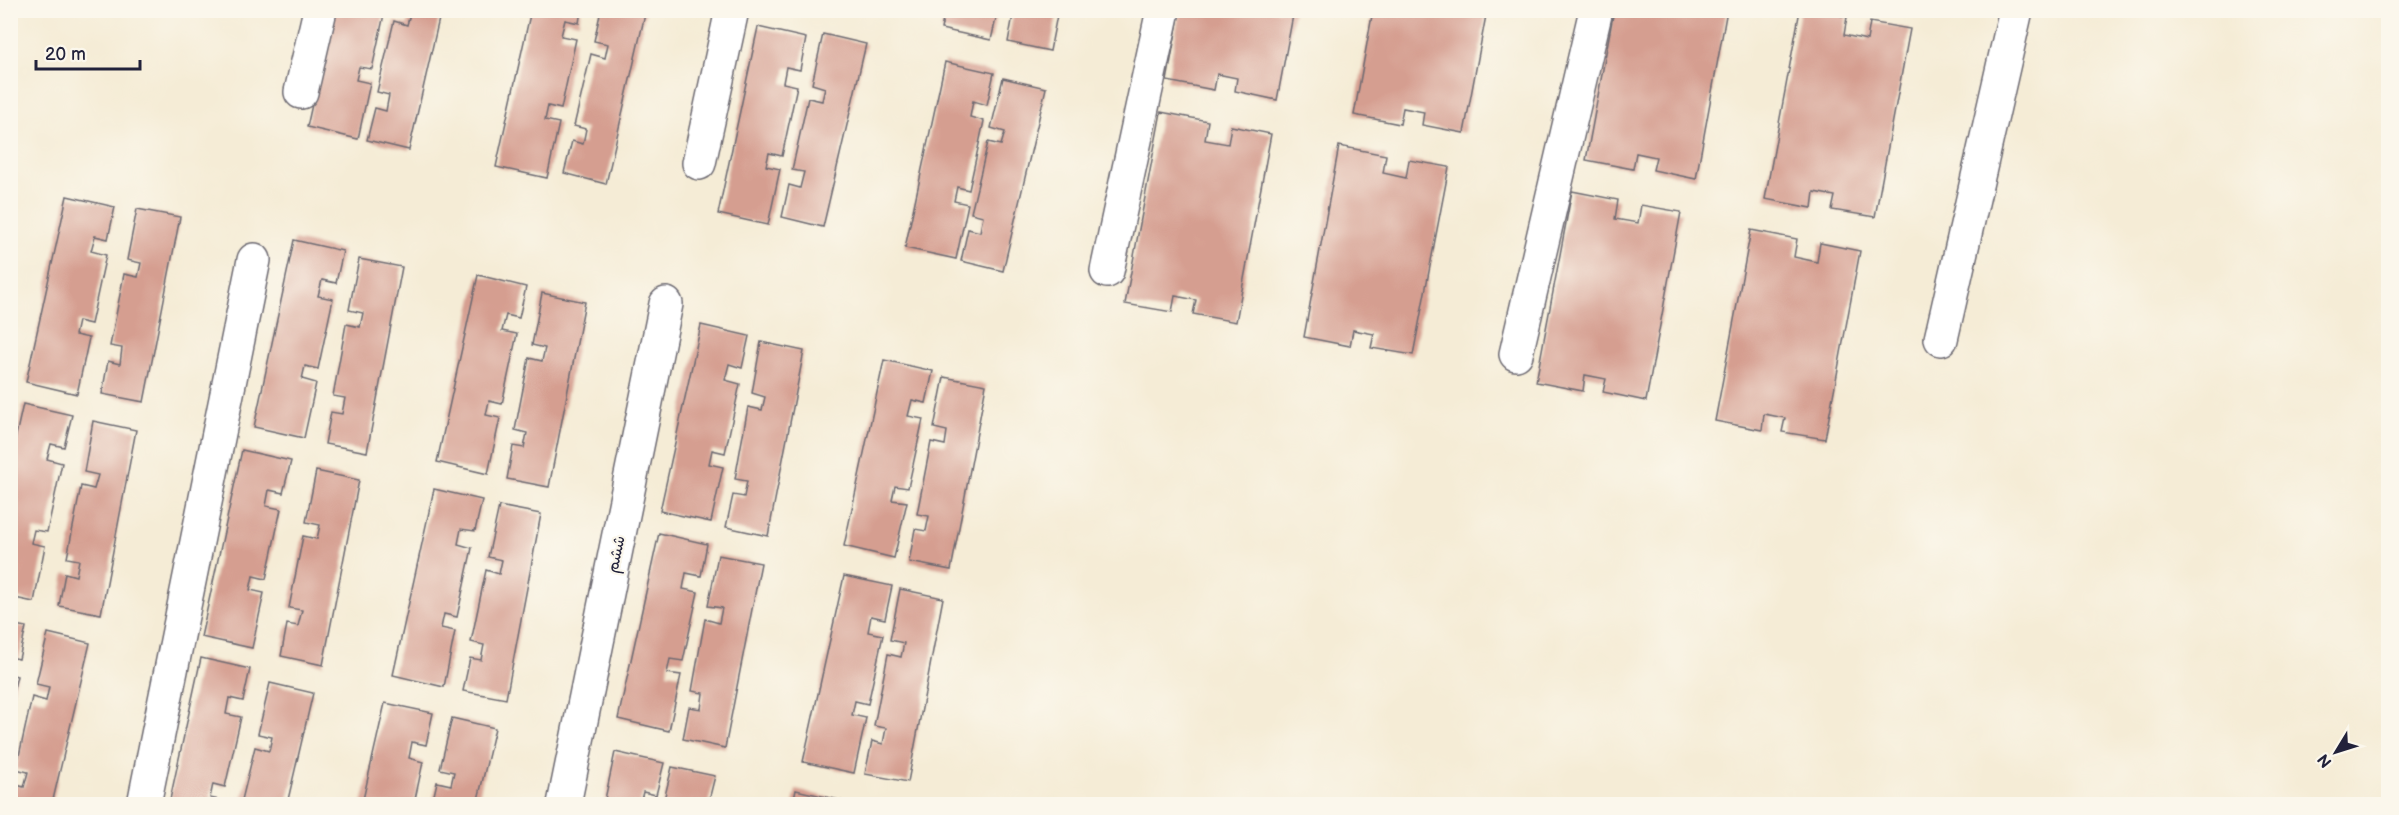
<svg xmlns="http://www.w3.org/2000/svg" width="2399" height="815" viewBox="0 0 2399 815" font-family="'Balsamiq Sans','Playpen Sans Arabic',sans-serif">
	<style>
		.building { fill: #d59e90 }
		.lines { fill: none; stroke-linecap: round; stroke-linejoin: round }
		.minor-casing { stroke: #6c6971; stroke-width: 36 }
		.minor { stroke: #fff; stroke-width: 33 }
		.labels { text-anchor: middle; stroke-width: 4.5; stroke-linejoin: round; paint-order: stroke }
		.street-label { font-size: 16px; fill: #22223b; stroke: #fbf7ec }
	</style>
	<rect width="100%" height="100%" fill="#fbf7ec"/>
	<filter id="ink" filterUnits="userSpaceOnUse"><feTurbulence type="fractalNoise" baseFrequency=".0167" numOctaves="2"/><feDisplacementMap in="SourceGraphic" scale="12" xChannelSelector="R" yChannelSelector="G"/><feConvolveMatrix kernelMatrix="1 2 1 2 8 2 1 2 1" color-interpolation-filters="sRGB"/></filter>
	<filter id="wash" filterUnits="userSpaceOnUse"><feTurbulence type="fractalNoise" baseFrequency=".008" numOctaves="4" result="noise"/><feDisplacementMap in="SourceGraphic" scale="24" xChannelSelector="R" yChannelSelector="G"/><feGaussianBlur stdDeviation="1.35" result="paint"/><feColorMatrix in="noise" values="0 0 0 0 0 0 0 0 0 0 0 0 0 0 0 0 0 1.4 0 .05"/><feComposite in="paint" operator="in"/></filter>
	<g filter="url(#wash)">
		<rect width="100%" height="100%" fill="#f5ecd6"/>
		<g id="blocks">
			<path class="building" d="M 333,10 L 385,10 L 372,69 L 359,67 L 356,80 L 370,83 L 358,139 L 307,127 Z
				M 411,10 L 441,10 L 409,150 L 367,140 L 375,108 L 386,111 L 389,95 L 377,92 L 394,21 L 407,25 Z
				M 531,10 L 581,10 L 579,23 L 565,20 L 561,36 L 576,39 L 561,109 L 548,106 L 545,120 L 559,123 L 547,178 L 496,167 Z
				M 601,10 L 646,10 L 606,184 L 564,173 L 572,141 L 583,144 L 586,129 L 574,126 L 591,54 L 605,58 L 608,44 L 594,41 Z
				M 945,10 L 998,10 L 991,40 L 941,29 Z
				M 1014,10 L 1058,10 L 1050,51 L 1008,42 Z
				M 1180,10 L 1294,10 L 1277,100 L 1235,91 L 1237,78 L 1217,74 L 1214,90 L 1167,81 Z
				M 1373,10 L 1487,10 L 1464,133 L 1422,125 L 1424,112 L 1403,108 L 1400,124 L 1354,115 Z
				M 1614,10 L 1727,10 L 1696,179 L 1653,170 L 1656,157 L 1636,153 L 1633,169 L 1586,160 Z
				M 1800,10 L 1815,10 L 1847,17 L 1844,35 L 1867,40 L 1870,22 L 1910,29 L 1875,217 L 1832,210 L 1835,196 L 1814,192 L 1812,208 L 1765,199 Z
				M 758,27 L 806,38 L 800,70 L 786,67 L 783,83 L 797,86 L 782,156 L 769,153 L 766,166 L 780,169 L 768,225 L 718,214 Z
				M 823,34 L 866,44 L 823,227 L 782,217 L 789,185 L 800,188 L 804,172 L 792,170 L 808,98 L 822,101 L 825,88 L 812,84 Z
				M 945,62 L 994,73 L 987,105 L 973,101 L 970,117 L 984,121 L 969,190 L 957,187 L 954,201 L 968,204 L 956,259 L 905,248 Z
				M 1003,78 L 1046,88 L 1003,271 L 961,261 L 968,229 L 980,232 L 983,216 L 971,213 L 988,142 L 1001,145 L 1005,132 L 991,128 Z
				M 1161,112 L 1208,121 L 1205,140 L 1228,144 L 1231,126 L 1271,134 L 1236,322 L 1193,314 L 1196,300 L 1175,296 L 1172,312 L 1125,304 Z
				M 1339,146 L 1386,155 L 1383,173 L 1406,178 L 1409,160 L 1449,167 L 1413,355 L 1371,348 L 1374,334 L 1353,330 L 1350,346 L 1304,337 Z
				M 1572,191 L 1618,200 L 1615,219 L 1638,223 L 1641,205 L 1681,212 L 1646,401 L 1603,392 L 1606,379 L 1585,375 L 1583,391 L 1536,382 Z
				M 67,196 L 115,207 L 108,239 L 95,236 L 91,251 L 106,255 L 91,324 L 78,321 L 75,335 L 89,338 L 77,394 L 26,382 Z
				M 137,209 L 180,217 L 144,402 L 102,394 L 108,361 L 120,364 L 122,348 L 110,346 L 124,274 L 138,277 L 141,263 L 127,260 Z
				M 1751,230 L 1797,239 L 1794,257 L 1817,262 L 1820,243 L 1860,251 L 1825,439 L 1782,432 L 1785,418 L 1764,414 L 1762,430 L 1715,421 Z
				M 294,240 L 343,251 L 336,283 L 322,280 L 318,296 L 333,299 L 318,369 L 305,366 L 302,379 L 316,383 L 304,438 L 254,427 Z
				M 359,259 L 402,267 L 367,452 L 325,444 L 331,412 L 342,414 L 345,398 L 333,396 L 346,324 L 360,327 L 363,313 L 349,310 Z
				M 478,275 L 526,287 L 519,318 L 506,315 L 502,331 L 517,334 L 502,404 L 489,401 L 486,415 L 500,418 L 488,474 L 437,462 Z
				M 542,293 L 585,302 L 549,487 L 507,479 L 513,446 L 524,448 L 527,433 L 515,430 L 529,358 L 542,361 L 545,348 L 532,345 Z
				M 701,325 L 749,336 L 742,368 L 729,364 L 725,380 L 740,384 L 725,453 L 712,450 L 709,464 L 723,467 L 711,522 L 660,511 Z
				M 761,342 L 804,351 L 768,536 L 726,527 L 733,495 L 744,497 L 747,481 L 735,479 L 748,407 L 762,410 L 765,397 L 752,393 Z
				M 884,360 L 933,371 L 926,403 L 912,400 L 908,416 L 923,419 L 908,488 L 895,486 L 892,500 L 907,502 L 894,558 L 844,546 Z
				M 944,377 L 986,385 L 951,570 L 909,562 L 915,529 L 926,531 L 929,516 L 917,514 L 931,442 L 945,445 L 947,431 L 934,428 Z
				M 23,404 L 72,415 L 64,447 L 51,444 L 47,459 L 62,463 L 47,532 L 34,530 L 31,543 L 45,546 L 34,602 L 10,597 L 10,462 Z
				M 93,421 L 136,430 L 101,614 L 59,606 L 65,573 L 76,576 L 79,560 L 67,558 L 81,486 L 94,489 L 98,475 L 84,472 Z
				M 242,450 L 291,461 L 283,493 L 269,490 L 266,506 L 281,509 L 266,579 L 253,576 L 250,590 L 264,593 L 252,648 L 201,637 Z
				M 316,471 L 359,480 L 323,665 L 281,656 L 287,624 L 298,626 L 302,610 L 289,608 L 303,536 L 317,539 L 320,525 L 306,522 Z
				M 434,489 L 482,500 L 475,531 L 461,529 L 458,544 L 472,548 L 457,617 L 444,614 L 441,628 L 455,631 L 444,687 L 393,675 Z
				M 499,506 L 541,514 L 506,699 L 463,691 L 470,658 L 481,660 L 484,645 L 471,642 L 486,570 L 499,574 L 502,560 L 488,557 Z
				M 659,533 L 707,544 L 701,576 L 686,573 L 683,589 L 698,592 L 683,661 L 670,659 L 667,673 L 681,675 L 669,731 L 618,719 Z
				M 718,555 L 761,563 L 725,748 L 683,739 L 689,707 L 701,709 L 703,693 L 692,691 L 705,619 L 719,623 L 722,608 L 708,606 Z
				M 844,576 L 892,586 L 885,619 L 871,616 L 868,632 L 883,635 L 868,704 L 855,701 L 852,715 L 866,718 L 854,773 L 803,762 Z
				M 900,589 L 943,598 L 908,782 L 865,774 L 872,741 L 883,744 L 886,728 L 874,726 L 888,654 L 901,657 L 904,643 L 890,640 Z
				M 10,624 L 26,627 L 19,659 L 10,657 Z
				M 48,633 L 90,643 L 52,804 L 10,804 L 13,784 L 24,787 L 28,772 L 16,769 L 32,697 L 46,701 L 49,687 L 36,684 Z
				M 201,658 L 250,669 L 243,701 L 229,698 L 226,714 L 241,717 L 225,787 L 213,784 L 210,798 L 224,801 L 223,804 L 169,804 Z
				M 10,674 L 17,676 L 11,700 L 10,700 Z
				M 270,683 L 313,693 L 287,804 L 241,804 L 255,747 L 269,751 L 272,737 L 258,734 Z
				M 385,703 L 433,713 L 426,745 L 412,742 L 409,758 L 423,762 L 414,804 L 362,804 Z
				M 452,718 L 495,728 L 477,804 L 432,804 L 437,782 L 451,785 L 454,772 L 440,769 Z
				M 615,752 L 664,763 L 656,795 L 643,792 L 640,804 L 604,804 Z
				M 672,767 L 715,776 L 708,804 L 663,804 Z
				M 796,790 L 844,801 L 844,804 L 793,804 Z"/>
		</g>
	</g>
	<g filter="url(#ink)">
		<use href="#blocks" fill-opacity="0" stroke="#6c6971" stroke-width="1.5"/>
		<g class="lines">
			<g class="minor-casing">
				<path id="minor" d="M 301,92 L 320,10
					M 699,163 L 732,10
					M 1107,271 L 1163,10
					M 1941,339 L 2016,10
					M 1516,354 L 1596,10
					M 144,804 L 254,260
					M 564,804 L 666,304"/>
			</g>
			<use href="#minor" class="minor"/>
		</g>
	</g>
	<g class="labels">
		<g class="street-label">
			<text transform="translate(615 554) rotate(-78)" y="6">ششم</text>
		</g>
	</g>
	<rect width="2399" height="815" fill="none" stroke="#fbf7ec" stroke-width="36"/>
	<g transform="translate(2336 752) rotate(232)" stroke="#fbf7ec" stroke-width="4.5" paint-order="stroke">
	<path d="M0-4.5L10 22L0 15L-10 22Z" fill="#22223b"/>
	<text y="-9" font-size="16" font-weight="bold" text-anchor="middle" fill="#22223b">N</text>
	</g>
	<path d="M36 60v9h104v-9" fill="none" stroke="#22223b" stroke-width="3"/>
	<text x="45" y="60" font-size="18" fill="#22223b" stroke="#fbf7ec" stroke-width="4.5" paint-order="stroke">20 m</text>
</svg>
